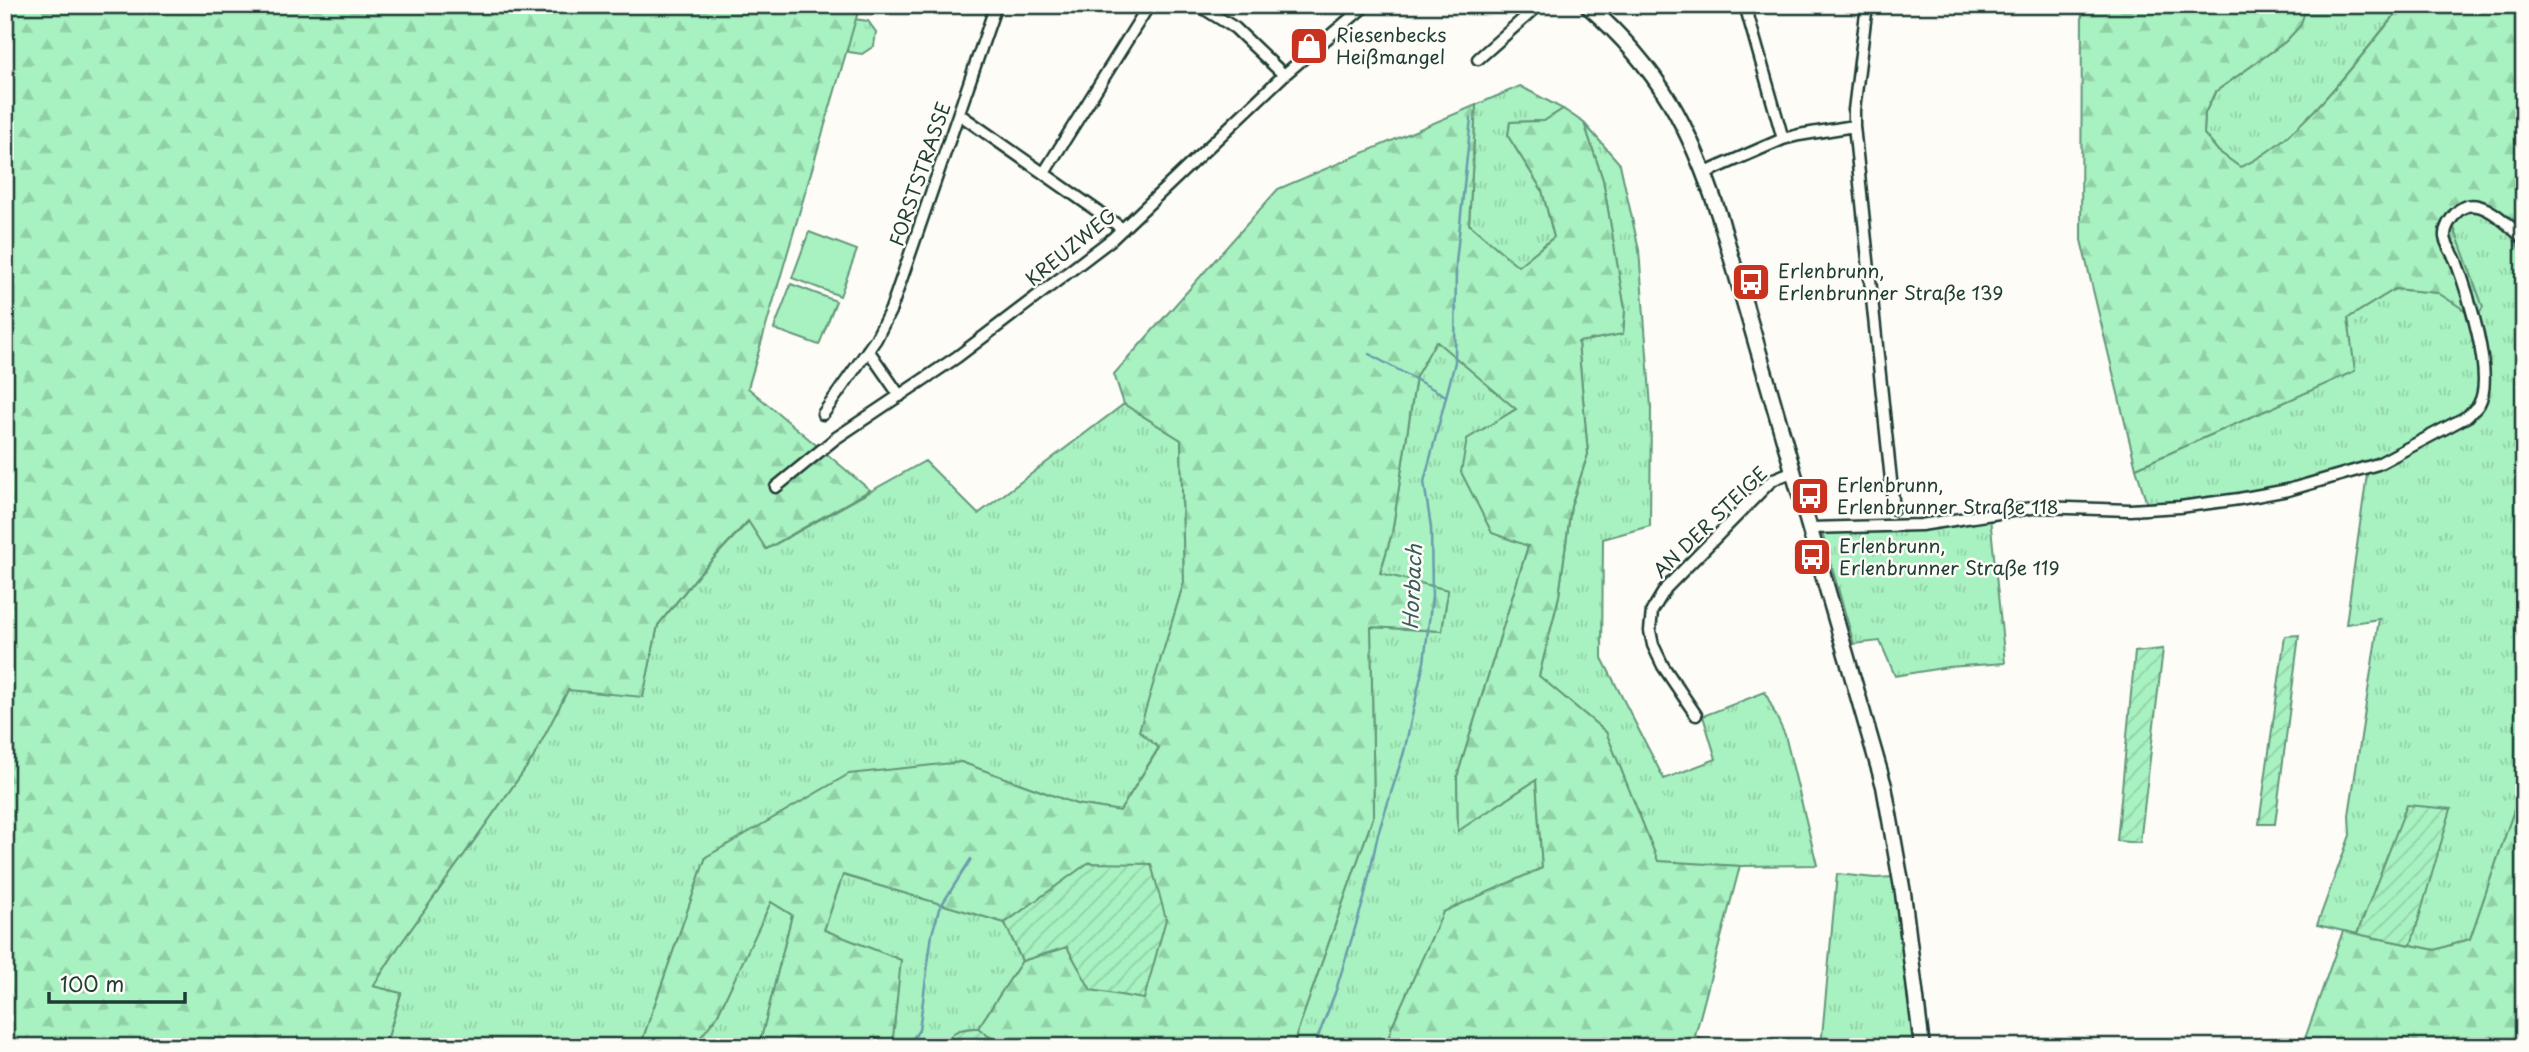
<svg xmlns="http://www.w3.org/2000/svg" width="2529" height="1052" viewBox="0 0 2529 1052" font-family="'Playpen Sans',sans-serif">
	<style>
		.grass { fill: url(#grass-tufts); stroke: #64977a; stroke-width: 2 }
		.forest { fill: url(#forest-firs); stroke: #64977a; stroke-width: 2 }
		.park { fill: #a8f1c0; stroke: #64977a; stroke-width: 2 }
		.garden { fill: url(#garden-furrows); stroke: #64977a; stroke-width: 2 }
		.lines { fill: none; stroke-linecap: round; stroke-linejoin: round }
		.stream { stroke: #699cac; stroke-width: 2.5 }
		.street-casing { stroke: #1f3d34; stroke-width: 15 }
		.secondary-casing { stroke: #1f3d34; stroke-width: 19 }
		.street { stroke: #fdfcf7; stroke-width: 10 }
		.secondary { stroke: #fdfcf7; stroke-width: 14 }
		.labels { text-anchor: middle; stroke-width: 5; stroke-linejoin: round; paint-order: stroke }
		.poi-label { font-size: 19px; fill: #1f3d34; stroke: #fdfcf7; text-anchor: start }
		.street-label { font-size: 19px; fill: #1f3d34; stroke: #fdfcf7 }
		.water-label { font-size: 21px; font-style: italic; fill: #385d5c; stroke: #fdfcf7 }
	</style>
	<defs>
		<pattern id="grass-tufts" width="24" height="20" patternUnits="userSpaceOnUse" patternTransform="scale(1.75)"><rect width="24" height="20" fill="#a8f1c0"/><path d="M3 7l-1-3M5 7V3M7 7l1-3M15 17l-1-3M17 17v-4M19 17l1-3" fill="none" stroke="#90d0a6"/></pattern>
		<pattern id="forest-firs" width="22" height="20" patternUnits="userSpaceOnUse" patternTransform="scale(1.75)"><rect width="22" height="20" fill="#a8f1c0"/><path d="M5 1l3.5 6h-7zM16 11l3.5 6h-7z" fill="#90d0a6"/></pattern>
		<pattern id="garden-furrows" width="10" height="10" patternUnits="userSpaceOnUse" patternTransform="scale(1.75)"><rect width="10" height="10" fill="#a8f1c0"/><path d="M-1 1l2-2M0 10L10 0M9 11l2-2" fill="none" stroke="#90d0a6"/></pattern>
	</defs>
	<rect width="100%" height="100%" fill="#fdfcf7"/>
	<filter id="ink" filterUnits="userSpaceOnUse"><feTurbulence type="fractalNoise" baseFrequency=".0143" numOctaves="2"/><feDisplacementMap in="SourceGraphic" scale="14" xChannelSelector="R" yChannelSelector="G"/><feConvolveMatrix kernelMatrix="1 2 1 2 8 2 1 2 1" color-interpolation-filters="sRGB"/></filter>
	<g filter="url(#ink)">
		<path class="grass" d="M 2307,5 L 2403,5 C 2361,54 2298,144 2240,168 L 2218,151 L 2204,134 L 2205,113 L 2215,92 L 2285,42 L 2300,26 Z
			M 854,19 L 868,21 L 876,32 L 874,46 L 862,54 L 849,52 L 841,40 Z
			M 1520,86 L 1563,109 L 1544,121 L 1510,122 L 1508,136 L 1542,190 L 1554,237 L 1517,267 L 1469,224 L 1476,105 Z
			M 1584,123 L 1620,164 L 1639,250 L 1651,407 L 1650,526 L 1603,539 L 1602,658 L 1664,779 L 1716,759 L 1703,716 L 1765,692 L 1785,735 L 1817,865 L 1740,866 L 1658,862 L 1606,732 L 1539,676 L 1559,596 L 1571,506 L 1588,454 L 1578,342 L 1623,334 L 1625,310 L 1603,180 Z
			M 2473,199 L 2501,214 L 2524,258 L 2524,594 L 2516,638 L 2524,641 L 2524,781 L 2470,939 L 2435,950 L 2411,945 L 2407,806 L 2357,934 L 2317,925 L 2350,835 L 2349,815 L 2379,619 L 2346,624 L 2368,467 L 2288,490 L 2148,508 L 2136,468 L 2354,371 L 2348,318 L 2395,289 L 2438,293 L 2448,211 Z
			M 1436,340 L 1516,409 L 1467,439 L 1528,546 L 1457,777 L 1458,830 L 1536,780 L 1542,868 L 1443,913 L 1392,1026 L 1386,1047 L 1292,1047 L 1374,814 L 1371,627 L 1442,631 L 1448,590 L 1380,574 L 1392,533 L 1416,376 Z
			M 1124,404 L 1181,440 L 1184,582 L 1140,731 L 1159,747 L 1120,811 L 1076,804 L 961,762 L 706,857 L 640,1047 L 385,1047 L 401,994 L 373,987 L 399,946 L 533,758 L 568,689 L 643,696 L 658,625 L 699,574 L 749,521 L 767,549 L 925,461 L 978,514 Z
			M 1990,517 L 2005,663 L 1948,667 L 1895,676 L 1880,641 L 1854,644 L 1822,533 L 1923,527 Z
			M 1837,874 L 1875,878 L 1894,877 L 1917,1047 L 1821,1047 Z
			M 843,875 L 1005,923 L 1022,961 L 978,1028 C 961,1029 951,1029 945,1047 L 892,1047 L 900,960 L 824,930 Z
			M 770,901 L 792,915 L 759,1047 L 693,1047 L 717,1016 Z"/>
		<path class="forest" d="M 5,5 L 860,5 L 748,388 L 870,490 L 766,549 L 748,521 L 699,574 L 658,625 L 643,697 L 568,690 L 533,758 L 399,946 L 373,986 L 401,993 L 385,1047 L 5,1047 Z
			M 2082,5 L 2307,5 L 2300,26 L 2285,42 L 2215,92 L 2205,113 L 2204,134 L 2218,151 L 2240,167 C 2298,144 2362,54 2403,5 L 2524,5 L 2524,258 L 2501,214 L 2473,200 L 2448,211 L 2483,307 L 2477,318 L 2438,293 L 2395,289 L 2348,318 L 2355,371 L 2136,468 L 2081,240 Z
			M 1476,105 L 1469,224 L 1518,266 L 1554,237 L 1542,190 L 1508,136 L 1510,122 L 1544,121 L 1563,109 L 1584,123 L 1603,180 L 1625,310 L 1623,334 L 1578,342 L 1588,454 L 1571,506 L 1559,596 L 1539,676 L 1606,732 L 1658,861 L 1740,866 L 1695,1036 L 1718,1047 L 1386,1047 L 1392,1026 L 1443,912 L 1542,868 L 1536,780 L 1458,831 L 1457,777 L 1528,546 L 1492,533 L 1461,472 L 1467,439 L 1516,409 L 1436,341 L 1416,376 L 1392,533 L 1380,573 L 1448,590 L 1442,631 L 1371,627 L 1374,814 L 1292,1047 L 1002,1047 L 978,1028 L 1022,961 L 1067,947 L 1092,990 L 1089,863 L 1005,923 L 843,875 L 824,930 L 901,960 L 892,1047 L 759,1047 L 792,915 L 771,902 L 717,1016 L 693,1047 L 640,1047 L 706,857 L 849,774 L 961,762 L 1076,804 L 1120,811 L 1159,748 L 1139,731 L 1184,582 L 1181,440 L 1124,404 L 1114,374 L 1278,189 Z
			M 2524,781 L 2524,1047 L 2302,1047 L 2343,931 L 2435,950 L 2470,939 Z"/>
		<path class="park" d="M 809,232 L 857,250 L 840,296 L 792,278 Z
			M 791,284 L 836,301 L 819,345 L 774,329 Z"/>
		<path class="garden" d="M 2299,635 L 2275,824 L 2259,824 L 2285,636 Z
			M 2163,649 L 2140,843 L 2117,841 L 2135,652 Z
			M 2407,805 L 2451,809 L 2411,945 L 2357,934 Z
			M 1088,863 L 1151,864 L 1166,919 L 1144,999 L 1091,990 L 1067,947 L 1022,961 L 1005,923 Z
			M 978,1028 L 1002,1047 L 945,1047 C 951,1029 961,1029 978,1028 Z"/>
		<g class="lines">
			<path class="stream" d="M 1369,354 L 1446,396
				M 907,1047 L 919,1030 L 932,934 L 939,909 L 971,859
				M 1314,1047 L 1335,993 L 1364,899 L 1378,834 L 1404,752 L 1424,662 L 1432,597 L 1431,527 L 1424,482 L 1455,362 L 1456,263 L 1471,118"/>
			<g class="street-casing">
				<path id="street" d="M 1198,5 L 1235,28 L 1284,75
					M 1745,5 L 1783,139
					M 1867,5 L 1854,110 L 1854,126 L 1894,509
					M 1478,59 L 1539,5
					M 959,114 L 1123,229
					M 1044,173 L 1149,5
					M 1705,173 L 1783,139 L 1799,135 L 1854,126
					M 868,350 L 900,396
					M 823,414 L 876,339 L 891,309 L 996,5
					M 776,487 L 836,438 L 957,357 L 1112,239 L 1284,75 L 1366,5
					M 1810,528 L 1921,525 L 2038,507 L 2130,510 L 2180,507 L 2239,499 L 2288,490 L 2378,464 L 2468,416 C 2471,412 2477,408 2479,404 C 2495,376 2467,291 2456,261 C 2453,253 2446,245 2445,237 C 2444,228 2450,220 2456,213 C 2477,190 2508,225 2524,239
					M 1696,715 L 1663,666 L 1653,645 L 1650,631 L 1652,611 L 1666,588 L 1768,484 L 1774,479 L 1794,471"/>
			</g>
			<g class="secondary-casing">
				<path id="secondary" d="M 1587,5 C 1661,70 1690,127 1720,218 L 1884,786 L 1903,893 L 1922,1047"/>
			</g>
			<use href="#street" class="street"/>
			<use href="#secondary" class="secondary"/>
		</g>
	</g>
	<defs>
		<g id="shop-square" transform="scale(2.0125)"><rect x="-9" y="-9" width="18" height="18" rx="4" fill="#c8321e" stroke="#fdfcf7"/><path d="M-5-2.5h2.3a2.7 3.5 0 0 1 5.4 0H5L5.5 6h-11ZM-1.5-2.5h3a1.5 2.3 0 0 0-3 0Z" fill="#fff"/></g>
		<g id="bus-square" transform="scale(2.0125)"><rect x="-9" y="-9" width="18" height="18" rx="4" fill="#c8321e" stroke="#fdfcf7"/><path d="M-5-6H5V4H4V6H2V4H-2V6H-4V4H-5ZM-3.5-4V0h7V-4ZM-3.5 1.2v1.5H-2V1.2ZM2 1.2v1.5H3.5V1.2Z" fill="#fff"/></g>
	</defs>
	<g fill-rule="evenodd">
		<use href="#shop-square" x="1309" y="46"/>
		<use href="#bus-square" x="1751" y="282"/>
		<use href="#bus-square" x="1810" y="496"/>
		<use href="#bus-square" x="1812" y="557"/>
	</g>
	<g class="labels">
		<g class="poi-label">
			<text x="1336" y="42">Riesenbecks<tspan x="1336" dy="22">Heißmangel</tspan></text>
			<text x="1778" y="278">Erlenbrunn,<tspan x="1778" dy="22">Erlenbrunner Straße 139</tspan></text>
			<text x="1837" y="492">Erlenbrunn,<tspan x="1837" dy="22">Erlenbrunner Straße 118</tspan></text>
			<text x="1839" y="553">Erlenbrunn,<tspan x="1839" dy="22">Erlenbrunner Straße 119</tspan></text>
		</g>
		<g class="street-label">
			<text transform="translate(920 174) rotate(-71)" y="7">FORSTSTRASSE</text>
			<text transform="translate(1071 247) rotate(-39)" y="7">KREUZWEG</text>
			<text transform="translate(1710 522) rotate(-44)" y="7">AN DER STEIGE</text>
		</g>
		<g class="water-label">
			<text transform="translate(1413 587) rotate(-87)" y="7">Horbach</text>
		</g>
	</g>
	<rect width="2529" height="1052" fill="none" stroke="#fdfcf7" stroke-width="28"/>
	<rect x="14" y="14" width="2501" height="1024" fill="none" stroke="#1f3d34" stroke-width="2.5" filter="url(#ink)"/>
	<path d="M49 992v10h136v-10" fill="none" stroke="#1f3d34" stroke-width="3.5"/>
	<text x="60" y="992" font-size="21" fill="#1f3d34" stroke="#fdfcf7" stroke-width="5" paint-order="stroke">100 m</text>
</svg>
